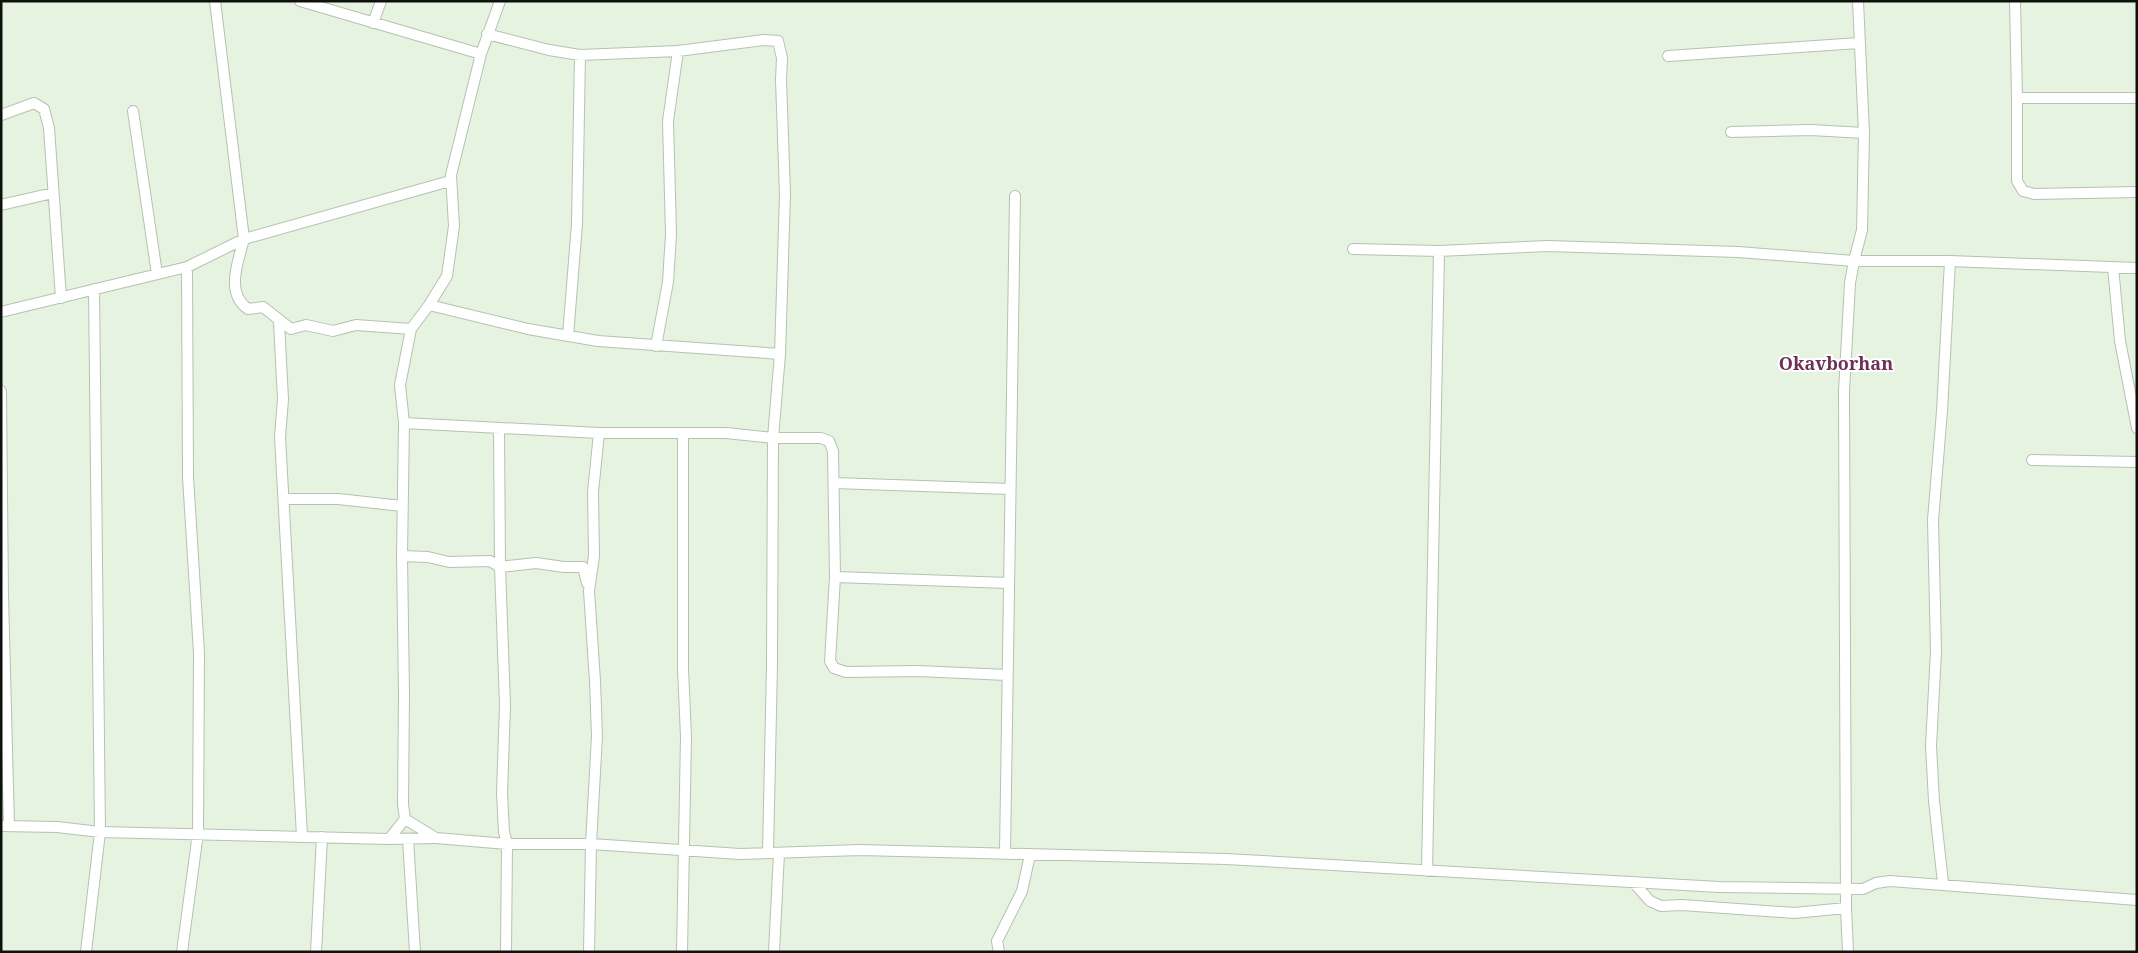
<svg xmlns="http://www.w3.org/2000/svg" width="2138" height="953" viewBox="0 0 2138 953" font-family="'Noto Serif',serif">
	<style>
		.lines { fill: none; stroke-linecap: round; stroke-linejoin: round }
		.street-casing { stroke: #b6c1b0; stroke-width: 12 }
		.street { stroke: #fff; stroke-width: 10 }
		.labels { text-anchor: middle; stroke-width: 4; stroke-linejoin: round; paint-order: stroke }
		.quarter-label { font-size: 18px; font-weight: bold; fill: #6d3055; stroke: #fff }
	</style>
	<rect width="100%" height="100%" fill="#e7f3e1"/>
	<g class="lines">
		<g class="street-casing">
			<path id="street" d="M 215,1 L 244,239 C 238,262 225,293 248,309 L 263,307 L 291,329 L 306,325 L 333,331 L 356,325 L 411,329
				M 300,1 L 481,54
				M 500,1 L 481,54 L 451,175 L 454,226 L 447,276 L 429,305 L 411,329 L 400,385 L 404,423 L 402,556 L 404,694 L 403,804 L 405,819 L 436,838 L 507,844 L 591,844 L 740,854 L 860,850 L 1226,859 L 1719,887 L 1863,889 L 1876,883 L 1890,881 L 2137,900
				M 2015,1 L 2017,98 L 2137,98
				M 373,23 L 381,1
				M 487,34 L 549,50 L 580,55 L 678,51 L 764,40 L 778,41 L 782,58 L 781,80 L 785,194 L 780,354 L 773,438 L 772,664 L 768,853
				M 1668,56 L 1859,43
				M 2017,98 L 2017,181 L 2023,191 L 2034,194 L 2137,192
				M 133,111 L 157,274
				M 1,115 L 34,103 L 44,109 L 49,128 L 61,298
				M 1731,132 L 1811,130 L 1864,133
				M 1,205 L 53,193
				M 1353,249 L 1439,251 L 1548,246 L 1738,252 L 1854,261 L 1950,261 L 1942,411 L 1933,520 L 1936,651 L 1931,746 L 1934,801 L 1943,883
				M 1950,261 L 2137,268
				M 2113,267 L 2120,341 L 2137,428
				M 429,305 L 528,329 L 598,341 L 780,354
				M 1,312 L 187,267 L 244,239 L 450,181
				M 279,322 L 283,399 L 280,437 L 302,836
				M 568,336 L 577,224 L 580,55
				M 656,346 L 668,282 L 671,234 L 668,121 L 678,51
				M 1,391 L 3,595 L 9,826
				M 404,423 L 599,433 L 726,433 L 773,438 L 821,438 L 829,441 L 833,451 L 835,577 L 830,661 L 834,668 L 846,672 L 918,671 L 1007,675
				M 499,428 L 500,567 L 505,705 L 502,793 L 504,832 L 507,844 L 506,952
				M 2032,460 L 2137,462
				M 834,483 L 1010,489
				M 285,499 L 338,499 L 402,506
				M 402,556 L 428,557 L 449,562 L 490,561 L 500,567 L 536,563 L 564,567 L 583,567 L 587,583
				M 835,577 L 1009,583
				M 1,826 L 57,827 L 100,832 L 389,839 L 435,838
				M 389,839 L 405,819
				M 408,839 L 415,952
				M 1005,853 L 1015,196
				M 1427,871 L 1439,251
				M 1633,882 L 1650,901 L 1661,906 L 1682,905 L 1794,913 L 1846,908
				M 86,952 L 100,832 L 94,289
				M 182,952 L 198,833 L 199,653 L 188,477 L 187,267
				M 316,952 L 322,837
				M 589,952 L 591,844 L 597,736 L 595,681 L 589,591 L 594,556 L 593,492 L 599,433
				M 682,952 L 686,737 L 683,669 L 683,433
				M 774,952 L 779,853
				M 999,952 L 997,941 L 1022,891 L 1030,855
				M 1848,952 L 1846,908 L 1844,391 L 1850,283 L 1854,261 L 1862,230 L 1864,133 L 1858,1"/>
		</g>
		<use href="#street" class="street"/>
	</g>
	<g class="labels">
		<g class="quarter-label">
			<text x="1836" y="370">Okavborhan</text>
		</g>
	</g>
	<rect width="2138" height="953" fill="none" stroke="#0f120c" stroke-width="5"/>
</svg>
